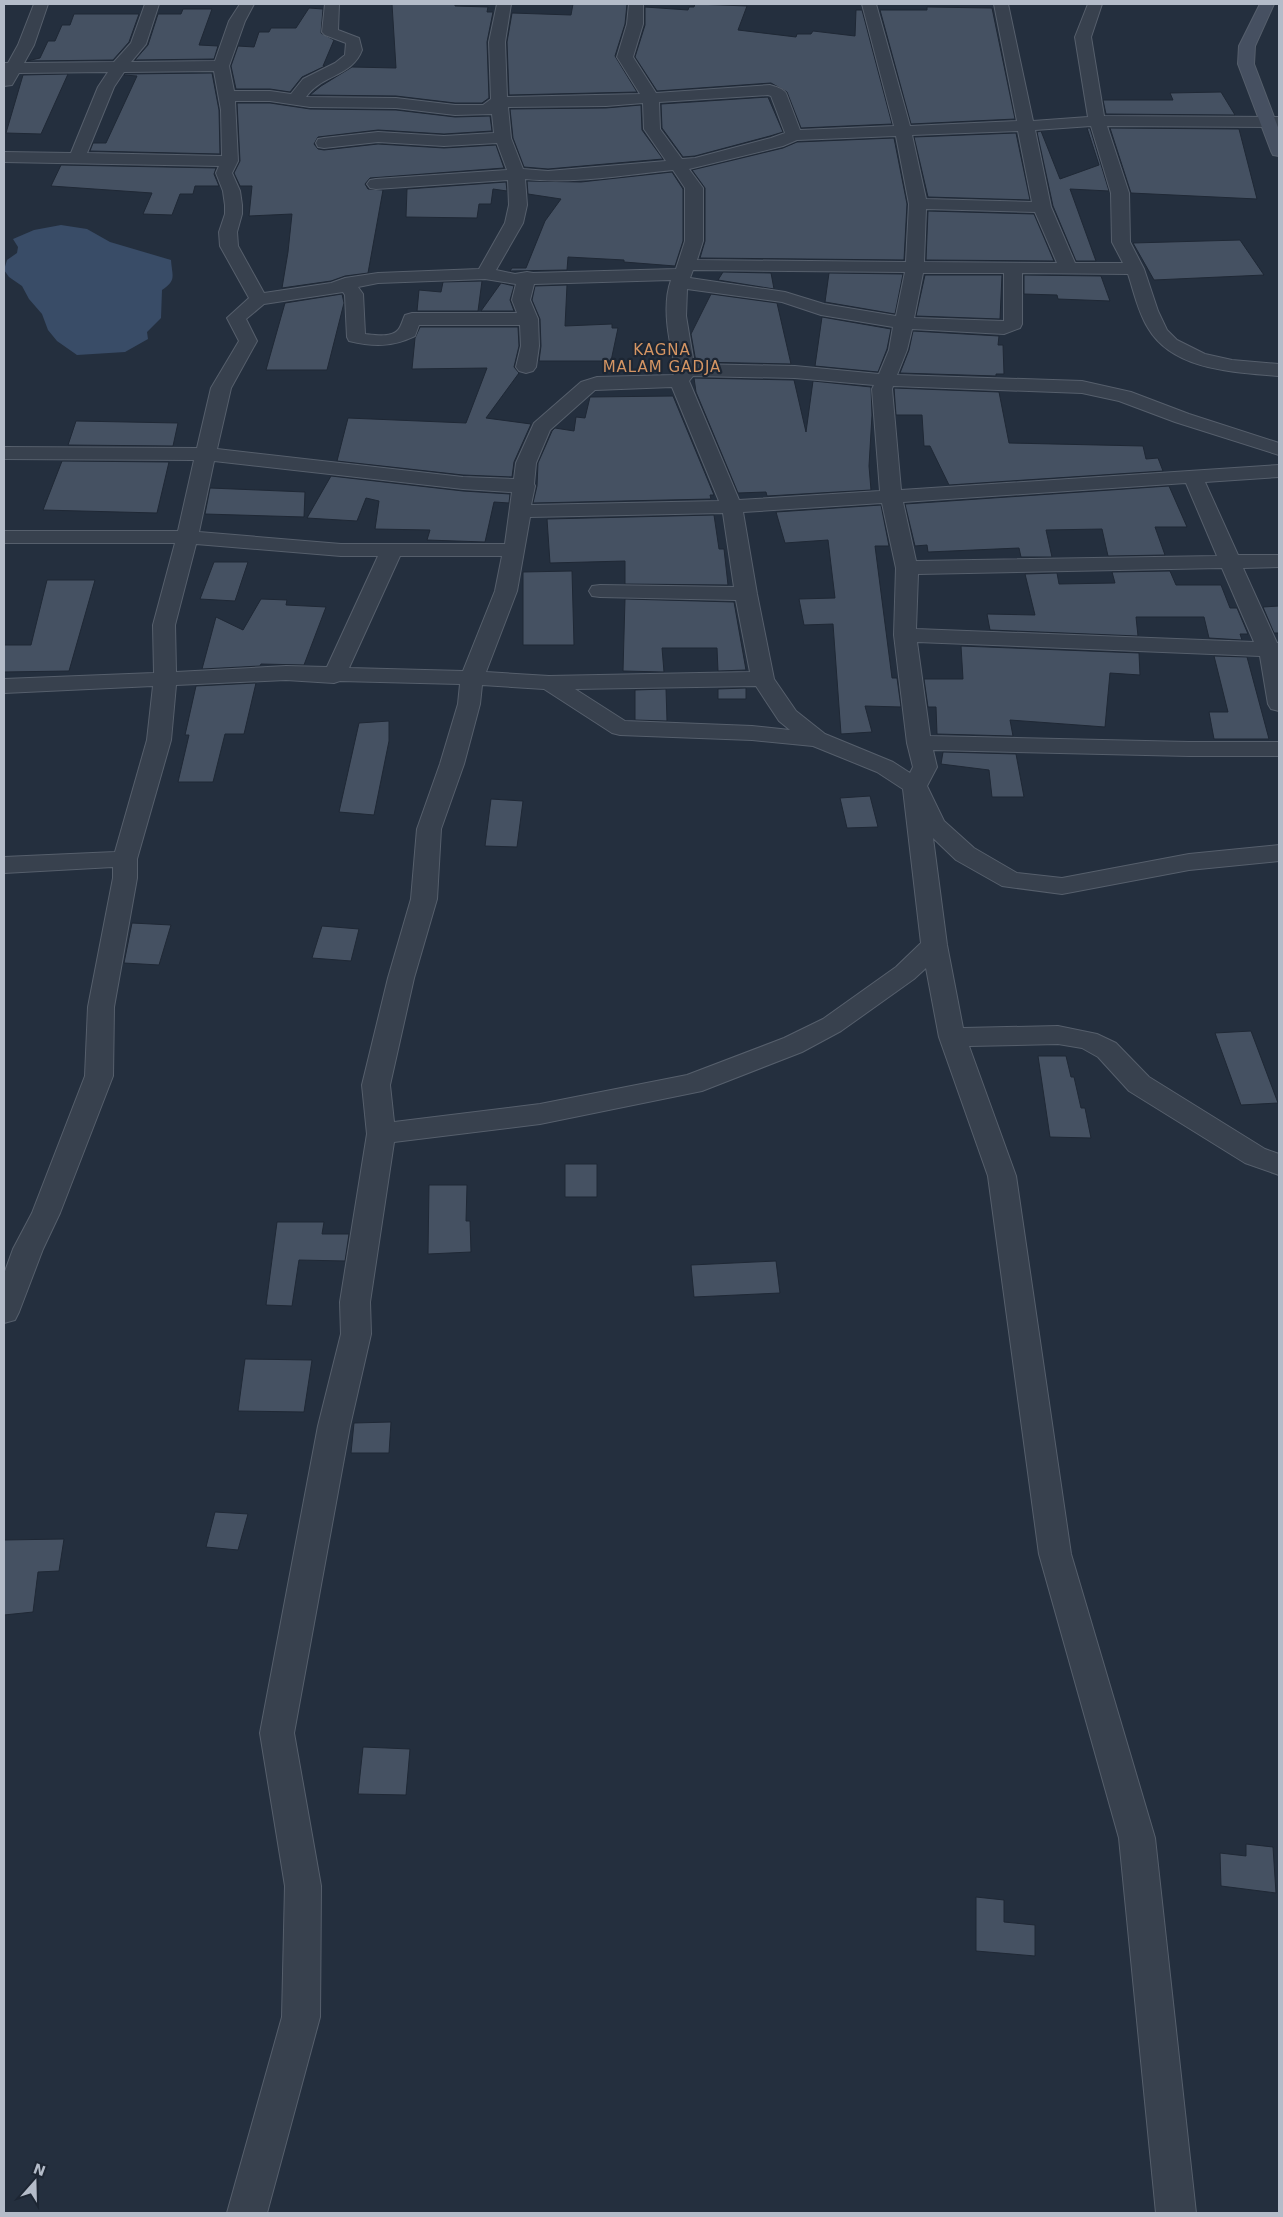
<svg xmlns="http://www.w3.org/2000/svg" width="1283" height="2217" viewBox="0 0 1283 2217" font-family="'DejaVu Sans',sans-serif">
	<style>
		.water { fill: #394c67 }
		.building { fill: #455162; stroke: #1f2835 }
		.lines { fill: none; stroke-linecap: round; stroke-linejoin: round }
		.street-casing { stroke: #565f6c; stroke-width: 2 }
		.secondary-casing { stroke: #565f6c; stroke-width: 2 }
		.street { fill: #38414e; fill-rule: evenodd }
		.secondary { fill: #465061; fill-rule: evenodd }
		.labels { text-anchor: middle; stroke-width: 4.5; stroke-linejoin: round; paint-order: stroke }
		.far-quarter-label { font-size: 15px; letter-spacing: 1px; fill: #d59563; stroke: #1d2633 }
	</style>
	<rect width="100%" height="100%" fill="#242f3e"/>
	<path class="water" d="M 61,225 L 87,229 L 110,242 L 171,260 C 172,276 177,280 162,290 L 161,318 L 147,332 L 148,339 L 125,352 L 77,355 L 57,341 L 48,330 L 42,314 L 29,299 L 22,286 L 9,277 L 4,270 L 7,260 L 17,253 L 18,247 L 13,239 L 34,230 Z"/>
	<path class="building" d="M 392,4 L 455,4 L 455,6 L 488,7 L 487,12 L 493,12 L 487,42 L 489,98 L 482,103 L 455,103 L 396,96 L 310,95 L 321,86 L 352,67 L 396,68 Z
		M 573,4 L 627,4 L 625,24 L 615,56 L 637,92 L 509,95 L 507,42 L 512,13 L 571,15 Z
		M 695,4 L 747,6 L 738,30 L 796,37 L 797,34 L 811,34 L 813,31 L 855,36 L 856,10 L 862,10 L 892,124 L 801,128 L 787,92 L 771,83 L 657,91 L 635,57 L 645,25 L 645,7 L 688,10 L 689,7 L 694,7 Z
		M 927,7 L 992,8 L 1015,119 L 911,124 L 880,10 L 927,10 Z
		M 309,8 L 323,9 L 321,33 L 334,40 L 323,66 L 325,66 L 302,77 L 290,92 L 270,89 L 236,89 L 231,66 L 238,46 L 254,47 L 259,32 L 269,32 L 271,28 L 296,28 Z
		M 183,9 L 212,9 L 199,45 L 218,46 L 214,59 L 135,60 L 148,45 L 158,14 L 181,14 Z
		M 74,14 L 139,14 L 129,42 L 113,60 L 27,61 L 40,58 L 48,41 L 55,41 L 62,25 L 70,25 Z
		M 212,73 L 219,110 L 220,154 L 90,151 L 93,143 L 106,143 L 137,76 L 124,75 L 125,74 Z
		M 68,74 L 41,134 L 6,133 L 23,75 Z
		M 1221,92 L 1235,115 L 1106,114 L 1103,100 L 1173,100 L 1170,93 Z
		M 768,97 L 783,132 L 770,136 L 695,156 L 683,157 L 662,128 L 661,104 Z
		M 237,103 L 270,103 L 310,109 L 396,110 L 455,117 L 490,116 L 492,131 L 444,134 L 378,130 L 318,137 L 314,144 L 318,149 L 324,150 L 378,144 L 444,148 L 496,145 L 504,168 L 370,178 L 365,184 L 368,189 L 383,190 L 368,273 L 345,276 L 331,281 L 282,288 L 288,252 L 292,214 L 249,216 L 252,186 L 240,186 L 234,173 L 240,161 Z
		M 641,105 L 642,130 L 663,159 L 548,169 L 524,167 L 513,138 L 510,109 L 606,108 Z
		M 1087,128 L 1090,128 L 1109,191 L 1070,189 L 1096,261 L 1076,261 L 1053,206 L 1037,132 L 1041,131 L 1060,179 L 1099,165 Z
		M 1110,128 L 1239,129 L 1257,199 L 1131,193 Z
		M 1016,133 L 1030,200 L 928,197 L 914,137 Z
		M 894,138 L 907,204 L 904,260 L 700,258 L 705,241 L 705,188 L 692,170 L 783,148 L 797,142 Z
		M 61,165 L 216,168 L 214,174 L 219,186 L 195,186 L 193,194 L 180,194 L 172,215 L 143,214 L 152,193 L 51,186 Z
		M 672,172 L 683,189 L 683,241 L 675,266 L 624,262 L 624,260 L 568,257 L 567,270 L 510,271 L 512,268 L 526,268 L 545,221 L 561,199 L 528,194 L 527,181 L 581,182 Z
		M 506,182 L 507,191 L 493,189 L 491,204 L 479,204 L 477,218 L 406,217 L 407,189 Z
		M 928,211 L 1034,214 L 1054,261 L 926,260 Z
		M 1240,240 L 1264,275 L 1154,280 L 1133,243 Z
		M 723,272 L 771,273 L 774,289 L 718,280 Z
		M 829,273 L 903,274 L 895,314 L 825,302 Z
		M 925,275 L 1002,275 L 1000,319 L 916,316 Z
		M 1024,275 L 1101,276 L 1110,301 L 1058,299 L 1057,295 L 1024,294 Z
		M 482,281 L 478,311 L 417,311 L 419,290 L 441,292 L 443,282 Z
		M 501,283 L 514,286 L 510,300 L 514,311 L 481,311 Z
		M 567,285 L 565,326 L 612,324 L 612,328 L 618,328 L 611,361 L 539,361 L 541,346 L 540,319 L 532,300 L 535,286 Z
		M 342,294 L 344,303 L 327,370 L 266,370 L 285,303 Z
		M 711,294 L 777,303 L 791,364 L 696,362 L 691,334 Z
		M 822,317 L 891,329 L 887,349 L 878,372 L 815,366 Z
		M 420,327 L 518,327 L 519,346 L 514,367 L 519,373 L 486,418 L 531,424 L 514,462 L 512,477 L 463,475 L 337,461 L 348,418 L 466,423 L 487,368 L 412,369 L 415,338 Z
		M 913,331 L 999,336 L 998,345 L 1003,345 L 1004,374 L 996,374 L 996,376 L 900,373 L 909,350 Z
		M 694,378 L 794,380 L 806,432 L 813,381 L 871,387 L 872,415 L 869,466 L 871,490 L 767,496 L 766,492 L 738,493 L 696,392 Z
		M 894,388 L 999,392 L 1009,443 L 1143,446 L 1146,459 L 1158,458 L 1163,471 L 949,485 L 930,446 L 924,446 L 922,415 L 896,415 Z
		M 673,396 L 714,495 L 710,495 L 711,499 L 533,503 L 537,486 L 538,463 L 552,431 L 555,428 L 574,431 L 576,417 L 585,418 L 590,397 Z
		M 76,421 L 178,423 L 173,446 L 68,445 Z
		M 62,461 L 169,462 L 157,513 L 43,510 Z
		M 331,476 L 463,491 L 510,494 L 509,503 L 494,502 L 485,542 L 427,540 L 430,530 L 375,529 L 379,501 L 366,498 L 357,521 L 307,518 Z
		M 1169,486 L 1187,527 L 1155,527 L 1165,555 L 1108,556 L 1102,529 L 1046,530 L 1052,557 L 1021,557 L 1019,548 L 928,552 L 927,545 L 915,546 L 905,504 Z
		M 210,488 L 305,492 L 304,517 L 205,514 Z
		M 881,505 L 889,546 L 875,546 L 892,678 L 897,678 L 901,707 L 865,706 L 872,732 L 841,734 L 833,624 L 804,625 L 799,599 L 835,598 L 828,540 L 785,543 L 776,512 Z
		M 714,515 L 719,549 L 724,549 L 728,585 L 625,584 L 625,561 L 550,563 L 547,519 Z
		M 214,562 L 248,562 L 235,601 L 200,599 Z
		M 572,571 L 574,645 L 523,645 L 523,572 Z
		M 1170,571 L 1176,585 L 1221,585 L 1230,608 L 1237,608 L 1248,634 L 1240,634 L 1242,640 L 1209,638 L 1204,617 L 1136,617 L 1138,636 L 990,630 L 987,614 L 1035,615 L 1025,574 L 1057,573 L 1059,584 L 1115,583 L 1112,572 Z
		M 47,580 L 95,580 L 69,671 L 4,672 L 4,645 L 31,645 Z
		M 261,599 L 287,600 L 286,605 L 326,607 L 304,665 L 261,664 L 260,666 L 202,669 L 216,617 L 243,630 Z
		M 625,599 L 734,602 L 746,670 L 718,671 L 717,648 L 662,648 L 664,672 L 623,671 Z
		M 1279,606 L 1279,633 L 1274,633 L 1263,607 Z
		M 961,646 L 1139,653 L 1140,675 L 1110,673 L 1105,727 L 1010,720 L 1013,736 L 937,734 L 936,707 L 928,707 L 924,679 L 963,679 Z
		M 1214,656 L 1247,657 L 1269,739 L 1214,739 L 1209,712 L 1228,712 Z
		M 256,683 L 244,734 L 225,734 L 213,782 L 178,782 L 189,735 L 185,735 L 196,686 Z
		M 746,688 L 746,699 L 718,699 L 718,689 Z
		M 666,689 L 667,721 L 635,720 L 635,690 Z
		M 389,721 L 389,741 L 374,815 L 339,812 L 359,723 Z
		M 943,752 L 1016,754 L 1024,797 L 992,797 L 989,770 L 941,764 Z
		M 870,796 L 878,827 L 847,828 L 840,798 Z
		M 491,799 L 523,801 L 517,847 L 485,846 Z
		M 132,923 L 171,925 L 159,965 L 124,963 Z
		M 322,926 L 359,929 L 351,961 L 312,958 Z
		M 1251,1031 L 1278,1103 L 1241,1105 L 1215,1033 Z
		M 1038,1056 L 1066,1056 L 1071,1077 L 1074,1077 L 1081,1108 L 1085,1108 L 1091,1138 L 1050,1137 Z
		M 565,1164 L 597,1164 L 597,1197 L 565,1197 Z
		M 429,1185 L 467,1185 L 466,1221 L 470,1221 L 471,1252 L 428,1254 Z
		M 277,1222 L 324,1222 L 322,1234 L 349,1234 L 345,1261 L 299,1260 L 292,1306 L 266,1305 Z
		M 776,1261 L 780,1293 L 694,1297 L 691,1265 Z
		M 245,1359 L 312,1360 L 304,1412 L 238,1411 Z
		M 391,1422 L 389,1453 L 351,1453 L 354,1423 Z
		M 215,1512 L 248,1514 L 238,1550 L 206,1547 Z
		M 64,1539 L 59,1571 L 38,1572 L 33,1612 L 4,1615 L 4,1540 Z
		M 363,1747 L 410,1749 L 406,1795 L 358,1794 Z
		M 1246,1844 L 1273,1847 L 1276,1893 L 1221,1886 L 1220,1853 L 1246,1856 Z
		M 976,1897 L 1004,1900 L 1004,1922 L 1035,1925 L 1035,1956 L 976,1951 Z"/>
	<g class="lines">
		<g class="street-casing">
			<path id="street" d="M 34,4 L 48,4 L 34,45 L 24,63 L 114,62 L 131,43 L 145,4 L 159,4 L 146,44 L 131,62 L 215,61 L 229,21 L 240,4 L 254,4 L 245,21 L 229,66 L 234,91 L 270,91 L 291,94 L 303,79 L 335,63 L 345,55 L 346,43 L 325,35 L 322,32 L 325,4 L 339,4 L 338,30 L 359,38 L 362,50 C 353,76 321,75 306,97 L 396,98 L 455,105 L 483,105 L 491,99 L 489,42 L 497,4 L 511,4 L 505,42 L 507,97 L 640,94 L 617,57 L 627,24 L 629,4 L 643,4 L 643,24 L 633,57 L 656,93 L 770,85 C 776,87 782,88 786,93 L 800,130 L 894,126 L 862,4 L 876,4 L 910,126 L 1017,121 L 994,4 L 1008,4 L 1033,121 L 1088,117 L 1075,37 L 1088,4 L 1102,4 L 1091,37 L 1104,116 L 1279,117 L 1279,127 L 1107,126 L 1129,193 L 1130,242 L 1144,269 L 1158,311 L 1167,330 L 1177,340 L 1205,354 L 1232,360 L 1279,364 L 1279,376 C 1235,372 1173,371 1148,328 C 1138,312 1134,292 1128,274 L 1022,273 L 1022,324 L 1020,328 L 1004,334 L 912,329 L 907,350 L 897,375 L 1082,381 L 1131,392 L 1189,414 L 1279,443 L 1279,455 L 1175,422 L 1119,401 L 1082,393 L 893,386 L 892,389 L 901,490 L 1279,465 L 1279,477 L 1205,482 L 1238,555 L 1279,555 L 1279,567 L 1243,568 L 1277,643 L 1279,643 L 1279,711 L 1271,709 L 1268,704 L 1260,656 L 917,642 L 930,736 L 1189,742 L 1279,742 L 1279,756 L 1189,756 L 933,750 L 937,767 L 927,786 L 944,821 L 974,848 L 1017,873 L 1062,878 L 1189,854 L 1279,845 L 1279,861 L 1189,870 L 1062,894 L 1002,886 L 956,860 L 933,838 L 947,945 L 963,1028 L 1058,1026 L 1097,1034 L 1116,1043 L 1149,1077 L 1265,1149 L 1279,1154 L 1279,1175 L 1245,1163 L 1129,1091 L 1098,1057 L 1082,1048 L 1058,1044 L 969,1046 L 1016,1176 L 1071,1554 L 1155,1838 L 1196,2213 L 1156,2213 L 1119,1838 L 1039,1554 L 988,1176 L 939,1037 L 926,968 L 914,979 L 841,1031 L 802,1052 L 702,1091 L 540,1124 L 394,1142 L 370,1302 L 371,1334 L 350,1426 L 294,1733 L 321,1886 L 320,2017 L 267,2213 L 227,2213 L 282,2017 L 285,1886 L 260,1733 L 318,1426 L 341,1334 L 340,1302 L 367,1134 L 362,1085 L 388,978 L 411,899 L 417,829 L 440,764 L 458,704 L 460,684 L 340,681 L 334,683 L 286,680 L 176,685 L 171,740 L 137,859 L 137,878 L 114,1007 L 113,1076 L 60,1213 L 43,1249 L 19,1312 L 15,1320 L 4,1323 L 4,1274 L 13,1249 L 32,1213 L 85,1076 L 88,1007 L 113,878 L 113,867 L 4,873 L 4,857 L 115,852 L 147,740 L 153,686 L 4,693 L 4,679 L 154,673 L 153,625 L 175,543 L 4,543 L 4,531 L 178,531 L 194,460 L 4,459 L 4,447 L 197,448 L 211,388 L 239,341 L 227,318 L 249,298 L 220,246 L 219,232 L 225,214 L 225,205 L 223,191 L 216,173 L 219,166 L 4,162 L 4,152 L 71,153 L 98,87 L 108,72 L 19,73 L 12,85 L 4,86 L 4,63 L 8,63 L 18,45 ZM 214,71 L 221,110 L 222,156 L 87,153 L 114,87 L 124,72 ZM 768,95 L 771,96 L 785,133 L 771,138 L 695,158 L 682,159 L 660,129 L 659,102 ZM 235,101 L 270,101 L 310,107 L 396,108 L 455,115 L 492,114 L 494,133 L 444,136 L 378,132 L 324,138 L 318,139 L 316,143 L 318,147 L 324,148 L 378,142 L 444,146 L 497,143 L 507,170 L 376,179 L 370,180 L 367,184 L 370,188 L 376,189 L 508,180 L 509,205 L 505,223 L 479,269 L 378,273 L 345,278 L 331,283 L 264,293 L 238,246 L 237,232 L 242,214 L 242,205 L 240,191 L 232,173 L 238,161 ZM 643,103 L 644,129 L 666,161 L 548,171 L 523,169 L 511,138 L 508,107 L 606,106 ZM 1091,126 L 1111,193 L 1112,242 L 1123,263 L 1075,263 L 1051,207 L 1035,130 ZM 1018,131 L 1032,202 L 926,199 L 912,135 ZM 896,136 L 909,204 L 906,262 L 697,260 L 703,241 L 703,188 L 689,169 L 783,146 L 797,140 ZM 673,170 L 685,188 L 685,241 L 676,269 L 533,273 L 527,272 L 515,274 L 496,270 L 523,223 L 527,205 L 525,179 C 574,184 624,175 673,170 ZM 926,209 L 1035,212 L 1057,263 L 924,262 ZM 693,270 L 905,272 L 896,316 L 824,304 L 785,292 L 690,278 ZM 923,273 L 1004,273 L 1004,321 L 914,318 ZM 485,279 L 516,284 L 512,300 L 517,313 L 412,313 L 405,315 C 403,319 401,327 398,330 C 391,338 374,335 365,334 L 363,294 L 358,287 L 378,283 ZM 671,280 C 661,308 670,344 676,372 L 673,375 L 597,377 L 581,382 L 534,423 L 516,463 L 514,479 L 463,477 L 217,449 L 231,388 L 257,341 L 246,319 L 264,304 L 343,292 L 345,295 L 347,337 L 349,341 C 374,347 392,347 415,336 L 419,325 L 520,325 L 521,346 L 516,367 L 519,371 L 526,373 L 533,371 L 536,367 L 539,346 L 538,319 L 530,300 L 534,284 ZM 687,289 L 782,302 L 821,315 L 893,327 L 889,350 L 879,374 L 795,366 L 694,364 L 686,316 ZM 693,376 L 795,378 L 874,385 L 872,389 L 880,491 L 739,500 L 689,381 ZM 672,387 L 719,501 L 531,505 L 535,486 L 534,484 L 536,463 L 550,430 L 595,390 ZM 214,461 L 463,489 L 512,492 L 505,544 L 341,544 L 199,532 ZM 1186,483 L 1217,556 L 916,561 L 903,502 ZM 882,503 L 896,568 L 894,635 L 907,743 L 913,767 L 910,773 L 893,762 L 825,734 L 796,711 L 774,679 L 757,594 L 743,512 ZM 723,513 L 734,587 L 600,585 L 592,586 L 589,591 L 592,596 L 600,597 L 736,600 L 750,672 L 549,676 L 486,672 L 517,591 L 530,517 ZM 196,544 L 341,556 L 378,556 L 327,667 L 286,666 L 176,672 L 175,625 ZM 400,556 L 502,556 L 495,591 L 463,671 L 349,668 ZM 1222,568 L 1254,642 L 916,629 L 918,574 ZM 482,685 L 544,689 L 612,733 L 620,735 L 752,740 L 813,746 L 877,772 L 903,789 L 921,943 L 896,967 L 823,1019 L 784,1038 L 687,1075 L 540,1104 L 394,1122 L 390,1085 L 414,978 L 437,899 L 441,829 L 464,764 L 480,704 ZM 756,686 L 779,721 L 790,730 L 752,726 L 625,721 L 575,689 Z"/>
		</g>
		<g class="secondary-casing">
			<path id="secondary" d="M 1260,4 L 1274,4 L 1255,46 L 1254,64 L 1279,130 L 1279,156 L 1273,155 L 1271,151 L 1238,64 L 1239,46 Z"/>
		</g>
		<use href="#street" class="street"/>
		<use href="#secondary" class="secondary"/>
	</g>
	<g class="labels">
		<g class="far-quarter-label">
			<text x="662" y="355">KAGNA<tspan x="662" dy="17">MALAM GADJA</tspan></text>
		</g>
	</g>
	<rect width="1283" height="2217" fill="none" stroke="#b4bcc9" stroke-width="10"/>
	<g transform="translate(35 2182) rotate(20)" stroke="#1d2633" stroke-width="4" paint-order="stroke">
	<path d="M0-4L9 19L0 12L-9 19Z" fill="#b4bcc9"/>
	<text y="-8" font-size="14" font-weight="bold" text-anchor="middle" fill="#b4bcc9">N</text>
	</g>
</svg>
